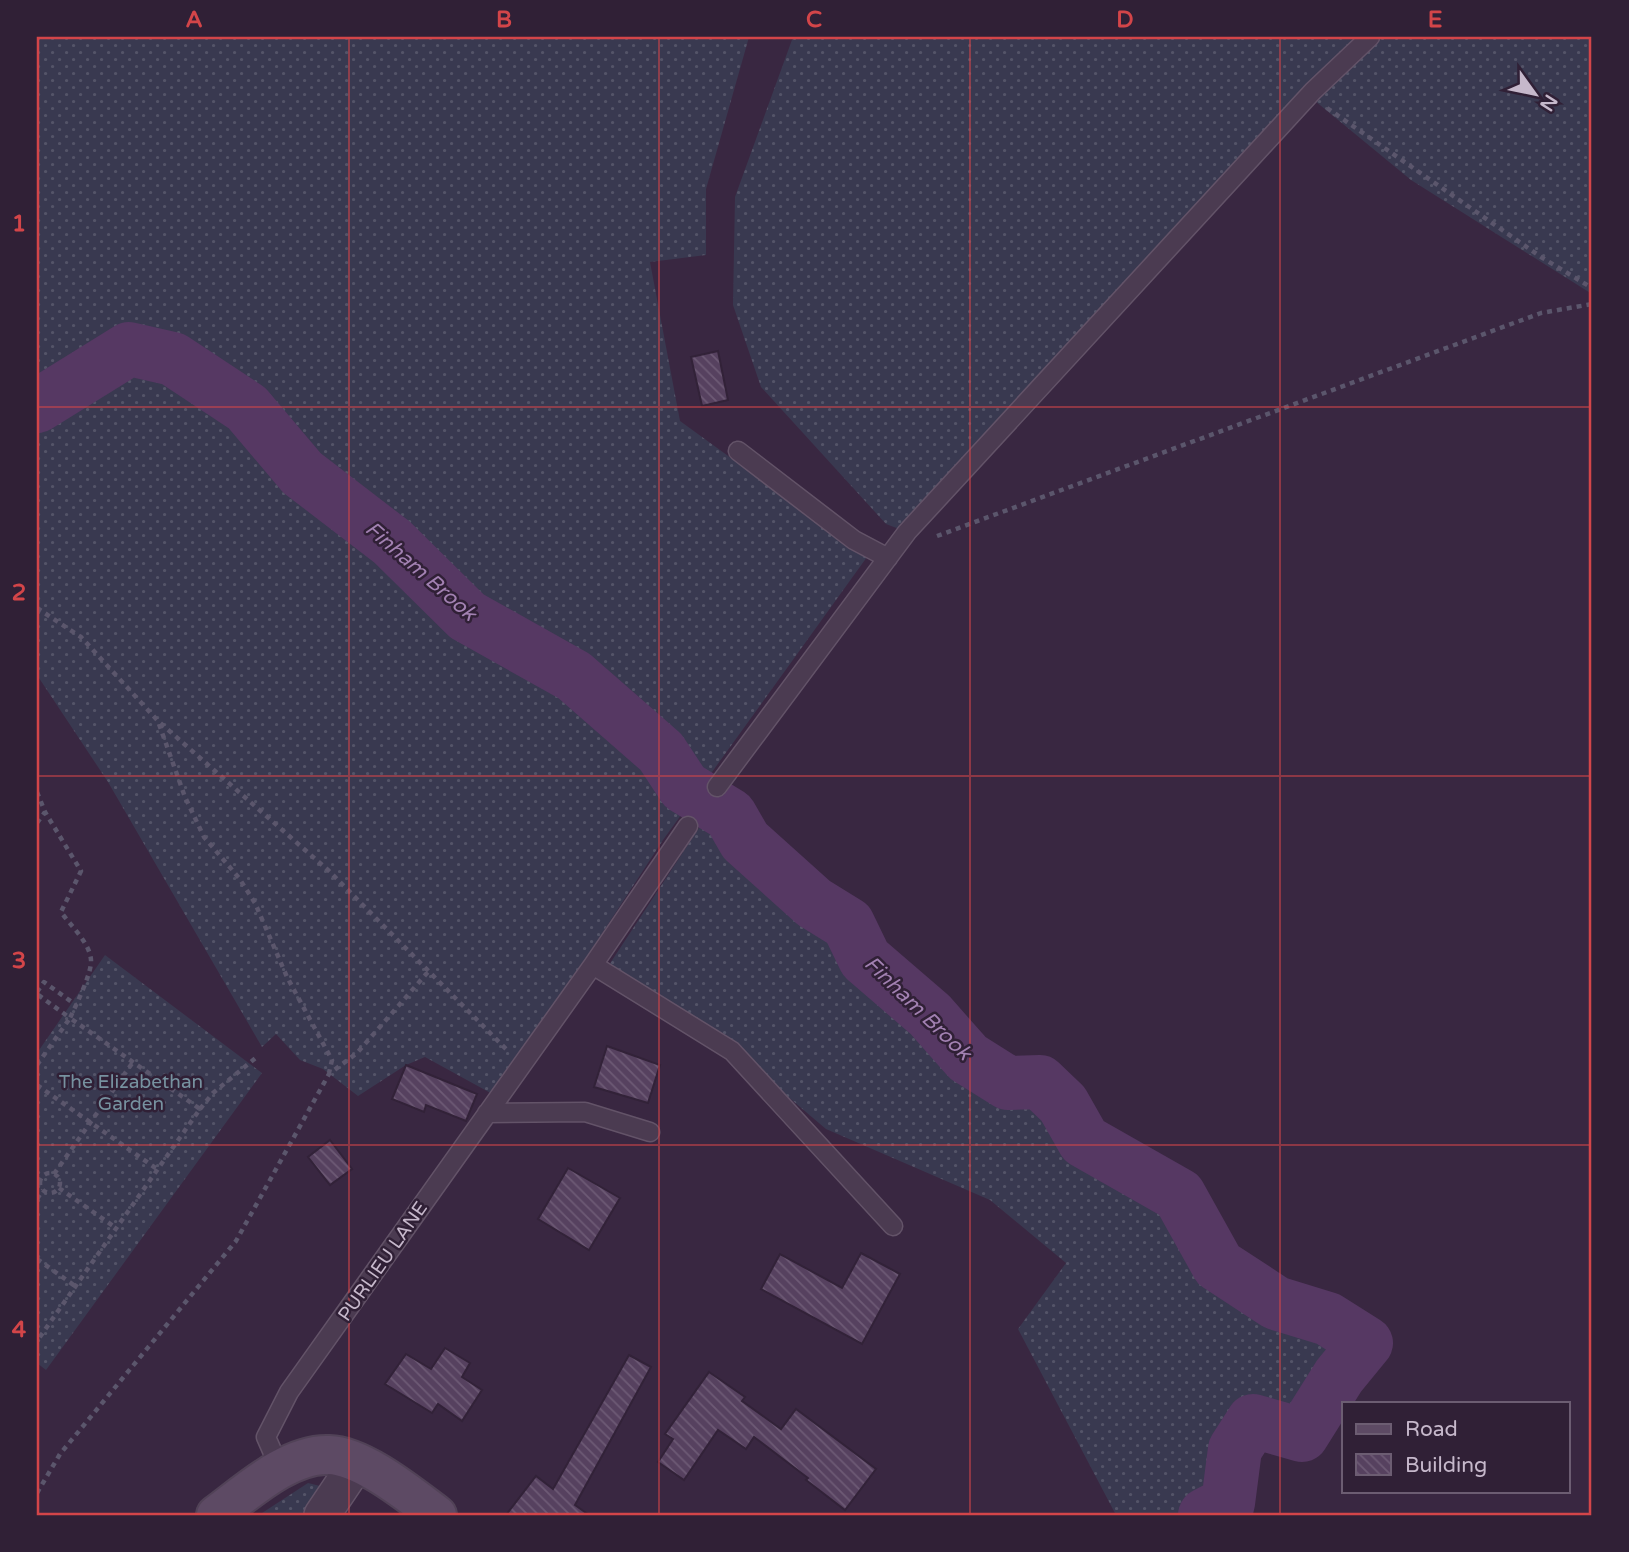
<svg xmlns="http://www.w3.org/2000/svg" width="1629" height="1552" viewBox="0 0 1629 1552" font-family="'Varela Round',sans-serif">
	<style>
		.grass { fill: url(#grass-dots) }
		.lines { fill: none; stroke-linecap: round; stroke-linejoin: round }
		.river { stroke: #563863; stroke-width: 54 }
		.building { fill: url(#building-back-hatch); stroke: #322238; stroke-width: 2 }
		.service-casing { stroke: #635368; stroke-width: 21 }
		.minor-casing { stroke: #635368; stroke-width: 38 }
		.secondary-casing { stroke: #514257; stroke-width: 42 }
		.path { stroke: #5b566c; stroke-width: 4.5; stroke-dasharray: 5 5; stroke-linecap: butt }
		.service { stroke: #4b3b51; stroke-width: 18 }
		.minor { stroke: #4b3b51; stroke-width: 35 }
		.secondary { stroke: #5d4a64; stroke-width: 38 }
		.grid { fill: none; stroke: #d34549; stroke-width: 2; stroke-opacity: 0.55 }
		.labels { text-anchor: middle; stroke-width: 5; stroke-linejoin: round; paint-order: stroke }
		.park-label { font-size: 19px; fill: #7792a0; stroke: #302036 }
		.street-label { font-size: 19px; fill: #c6b8cb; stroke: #302036 }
		.water-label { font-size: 21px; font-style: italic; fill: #a281b2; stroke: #302036 }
		.neatline { fill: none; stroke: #d34549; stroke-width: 2.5 }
		.grid-label { font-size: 23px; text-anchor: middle; font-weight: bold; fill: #d34549 }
	</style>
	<defs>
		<pattern id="grass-dots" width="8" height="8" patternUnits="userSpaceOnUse" patternTransform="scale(1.75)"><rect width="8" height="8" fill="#393950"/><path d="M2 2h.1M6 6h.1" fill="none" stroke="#545468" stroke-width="1.8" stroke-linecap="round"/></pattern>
		<pattern id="building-back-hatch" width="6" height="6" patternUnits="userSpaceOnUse" patternTransform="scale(1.75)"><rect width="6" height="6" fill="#56415f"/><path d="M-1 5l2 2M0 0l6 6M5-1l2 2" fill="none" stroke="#6d5a75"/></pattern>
	</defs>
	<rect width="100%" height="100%" fill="#392741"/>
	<path class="grass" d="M 37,37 L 749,37 L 706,189 L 706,255 L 650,262 L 680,421 L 867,557 L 663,840 L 496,1096 L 425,1057 L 406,1065 L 358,1096 L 323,1069 L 300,1060 L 276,1034 L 262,1047 L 108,782 L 37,675 Z
		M 793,37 L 1592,37 L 1592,294 L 1411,180 L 1309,96 L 907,532 L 886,524 L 761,387 L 733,305 L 735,197 Z
		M 714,805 L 730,815 L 746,841 L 814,903 L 848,924 L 865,959 L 930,1015 L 968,1058 L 1008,1083 L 1040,1082 L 1063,1104 L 1084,1141 L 1179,1195 L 1218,1265 L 1276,1303 L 1328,1319 L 1366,1343 L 1339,1376 L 1302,1435 L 1252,1422 L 1235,1449 L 1228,1503 L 1205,1515 L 1116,1515 L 1018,1329 L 1066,1263 L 990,1200 L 826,1129 L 728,1046 L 607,968 Z
		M 105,955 L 262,1073 L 46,1370 L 37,1363 L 37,1053 Z
		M 308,1483 L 328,1488 L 310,1515 L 259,1515 Z"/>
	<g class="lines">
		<path class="river" d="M 37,406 L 129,349 L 173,359 L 247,408 L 302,473 L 392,542 L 467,616 L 574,676 L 661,752 L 684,787 L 730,815 L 745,841 L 814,903 L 848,924 L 865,959 L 930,1015 L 968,1058 L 1008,1083 L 1040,1082 L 1063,1104 L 1084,1141 L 1179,1195 L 1218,1265 L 1276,1303 L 1328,1319 L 1366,1343 L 1339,1376 L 1302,1435 L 1253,1421 L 1235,1449 L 1228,1503 L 1205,1515"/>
	</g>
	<path class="building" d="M 718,351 L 728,400 L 702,406 L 691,357 Z
		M 607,1046 L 660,1065 L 648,1103 L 594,1087 Z
		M 406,1065 L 477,1094 L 466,1121 L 426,1105 L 424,1112 L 392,1099 Z
		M 330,1140 L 352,1169 L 330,1185 L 308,1157 Z
		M 568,1168 L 620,1198 L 589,1250 L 538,1219 Z
		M 861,1253 L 900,1274 L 862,1344 L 761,1289 L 780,1254 L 842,1288 Z
		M 445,1348 L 470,1363 L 462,1377 L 482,1390 L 462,1421 L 438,1404 L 432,1413 L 385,1384 L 406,1354 L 431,1369 Z
		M 629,1355 L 651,1367 L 575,1505 L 589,1515 L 506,1515 L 536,1476 L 553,1489 Z
		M 709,1372 L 745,1397 L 742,1401 L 781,1429 L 796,1409 L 876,1469 L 845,1510 L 806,1480 L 808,1478 L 754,1437 L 746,1449 L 718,1430 L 684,1480 L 658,1462 L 673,1439 L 665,1434 Z"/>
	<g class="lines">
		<g class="service-casing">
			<path id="service" d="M 738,451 L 854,540 L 888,558
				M 717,787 L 907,532 L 1313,91 L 1370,37
				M 593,965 L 732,1051 L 893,1226
				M 487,1113 L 585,1112 L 650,1132
				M 280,1469 L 266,1437 L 289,1392 L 593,965 L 688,826"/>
		</g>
		<g class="minor-casing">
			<path id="minor" d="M 322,1515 L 357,1463"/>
		</g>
		<g class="secondary-casing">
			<path id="secondary" d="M 216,1515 C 246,1493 289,1453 329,1455 C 363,1456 410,1495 437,1515"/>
		</g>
		<path class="path" d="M 1327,108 L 1541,257 L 1592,288
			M 937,536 L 1541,313 L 1592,304
			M 37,608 L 81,637 L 158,721 L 329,871 L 506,1049
			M 159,724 L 185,797 L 204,837 L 239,878 L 255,903 L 287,977 L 332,1060 L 329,1073
			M 37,792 L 45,812 L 81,871 L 61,912 C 70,925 90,943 91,960 C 92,973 76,1005 70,1018 L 37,994
			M 37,823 L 45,812
			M 37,992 L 44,982 L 76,1005
			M 37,1065 L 70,1018 L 200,1109 L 37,1341
			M 37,1085 L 157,1169
			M 200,1109 L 213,1093 L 258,1056
			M40 1183a10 10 0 1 1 20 0a10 10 0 1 1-20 0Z
			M 54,1174 L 133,1062
			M 59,1188 L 116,1228
			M 37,1199 L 43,1190
			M 37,1259 L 75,1286
			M 37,1493 L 60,1454 L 236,1241 L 329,1074 L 357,1053 L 428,972"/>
		<use href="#service" class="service"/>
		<use href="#minor" class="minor"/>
		<use href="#secondary" class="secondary"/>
	</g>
	<path class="grid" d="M 349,37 L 349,1515M 659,37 L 659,1515M 970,37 L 970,1515M 1280,37 L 1280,1515M 37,407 L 1592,407M 37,776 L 1592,776M 37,1145 L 1592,1145"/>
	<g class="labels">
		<g class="park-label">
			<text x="131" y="1088">The Elizabethan<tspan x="131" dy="22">Garden</tspan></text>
		</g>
		<g class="street-label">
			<text transform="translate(382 1261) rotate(-55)" y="7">PURLIEU LANE</text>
		</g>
		<g class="water-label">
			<text transform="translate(421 571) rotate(41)" y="7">Finham Brook</text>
			<text transform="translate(918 1008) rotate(44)" y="7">Finham Brook</text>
		</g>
	</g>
	<rect width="1629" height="1552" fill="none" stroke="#302036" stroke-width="77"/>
	<rect x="1342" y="1402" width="228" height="91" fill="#302036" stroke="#6c5d72" stroke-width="2"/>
	<rect x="1356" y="1424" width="35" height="10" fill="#5d4a64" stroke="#6c5d72" stroke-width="2"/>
	<text x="1405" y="1436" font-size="21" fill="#c6b8cb">Road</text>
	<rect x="1356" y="1454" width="35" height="21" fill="url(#building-back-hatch)" stroke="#6c5d72" stroke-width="2"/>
	<text x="1405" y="1472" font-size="21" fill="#c6b8cb">Building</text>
	<g transform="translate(1535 94) rotate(123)" stroke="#302036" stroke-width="5" paint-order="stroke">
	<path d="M0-5L12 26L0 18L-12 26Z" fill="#c6b8cb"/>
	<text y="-10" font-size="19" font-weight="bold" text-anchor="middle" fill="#c6b8cb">N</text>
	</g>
	<rect x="38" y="38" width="1552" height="1476" class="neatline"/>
	<g class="grid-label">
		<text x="194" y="27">A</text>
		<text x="504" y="27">B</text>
		<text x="814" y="27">C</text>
		<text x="1125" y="27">D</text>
		<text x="1435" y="27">E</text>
		<text x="19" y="231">1</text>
		<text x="19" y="600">2</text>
		<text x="19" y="968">3</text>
		<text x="19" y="1337">4</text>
	</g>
</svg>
